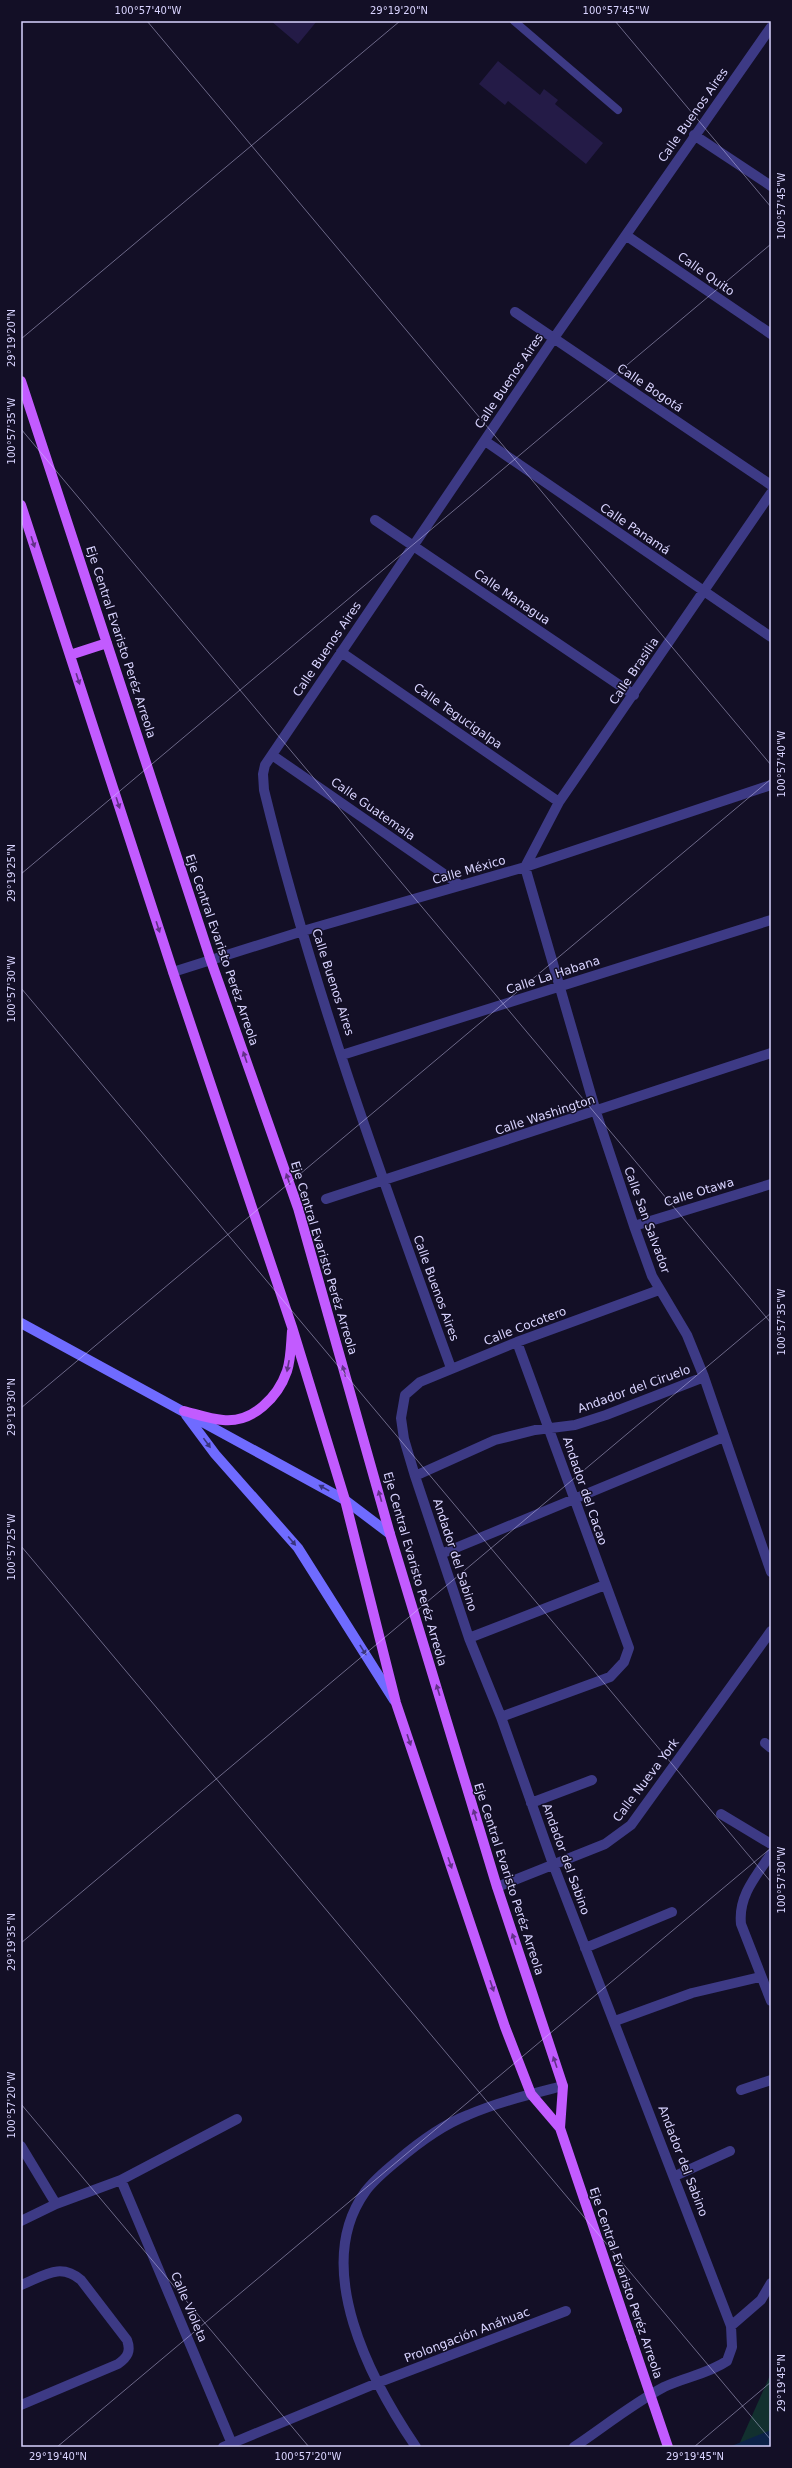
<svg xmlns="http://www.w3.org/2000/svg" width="792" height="2468" viewBox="0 0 792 2468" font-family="'DejaVu Sans',sans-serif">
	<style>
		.green { fill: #12302f }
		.water { fill: #0c2248 }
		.building { fill: #241b47 }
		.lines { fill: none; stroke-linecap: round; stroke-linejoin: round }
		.service { stroke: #3d3a85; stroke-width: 8 }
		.minor { stroke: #3d3a85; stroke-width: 10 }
		.secondary { stroke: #6f6bff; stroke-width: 10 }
		.primary { stroke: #c25bff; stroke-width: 10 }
		.primary-bridge { stroke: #c25bff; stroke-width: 10 }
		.oneway { fill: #623188 }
		.oneway2 { fill: #38347d }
		.ticks { fill: none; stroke: #d9d4ff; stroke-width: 1; stroke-opacity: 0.45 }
		.labels { text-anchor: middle; stroke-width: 3; stroke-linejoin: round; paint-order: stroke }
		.street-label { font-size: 12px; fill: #d9d4ff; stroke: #130f26 }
		.neatline { fill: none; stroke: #d9d4ff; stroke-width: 1.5 }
		.ticks-label { font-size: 10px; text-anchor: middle; fill: #d9d4ff }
	</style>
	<rect width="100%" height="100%" fill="#130f26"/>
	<path class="green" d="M 771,2373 L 771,2447 L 738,2447 Z"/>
	<path class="water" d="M 771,2430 L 771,2447 L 729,2447 Z"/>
	<path class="building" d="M 271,21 L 317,21 L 298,44 Z
		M 498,61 L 540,95 L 544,89 L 558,100 L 555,104 L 603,143 L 586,164 L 508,101 L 505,105 L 479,84 Z"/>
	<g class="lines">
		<path class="service" d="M 514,21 L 618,110"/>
		<path class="minor" d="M 694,135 L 771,186
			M 627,236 L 771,334
			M 515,312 L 771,485
			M 485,441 L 771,637
			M 771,493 L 559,802 L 525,867 L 596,1112 L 634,1226 L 652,1276 L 687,1335 L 704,1377 L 771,1572
			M 375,520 L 634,695
			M 341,652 L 559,802
			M 272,755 L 460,885
			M 173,972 L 303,931 L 525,867 L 771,785
			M 342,1055 L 771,920
			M 326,1199 L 771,1053
			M 634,1226 L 771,1184
			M 451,1368 C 382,1178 312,987 264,790 L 263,774 L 265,765 L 554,338 L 771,27
			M 415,1476 L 495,1440 L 535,1430 L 575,1425 L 606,1415 L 704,1377
			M 441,1554 L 724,1437
			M 469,1638 L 605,1585
			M 501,1717 L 610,1677 L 624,1662 L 629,1648 L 517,1342
			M 765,1743 L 771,1748
			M 531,1803 L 592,1780
			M 721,1814 L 771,1844
			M 771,1854 C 756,1876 738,1896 741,1924 L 771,2001
			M 497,1887 L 605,1844 L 631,1825 L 771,1631
			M 585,1948 L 672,1912
			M 615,2021 L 692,1993 L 760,1977
			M 741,2090 L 771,2080
			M 21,2146 L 56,2204
			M 675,2176 L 730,2151
			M 121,2180 L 232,2444
			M 21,2221 L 56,2204 L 121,2180 L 237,2119
			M 21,2285 C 44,2276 60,2262 81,2280 L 127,2340 C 131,2351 128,2357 118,2364 L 21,2405
			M 731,2326 L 761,2300 L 771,2283
			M 223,2447 L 377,2383 L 566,2311
			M 416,2447 C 371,2381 311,2268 365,2192 C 373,2181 386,2170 397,2161 C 418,2143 442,2125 468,2115 C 498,2102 532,2094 563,2086
			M 574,2447 C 604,2427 632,2404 664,2387 C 685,2377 708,2374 727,2361 L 732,2347 L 731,2326 L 553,1864 L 501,1717 L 469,1638 L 415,1476 L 404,1439 L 401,1418 L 405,1395 L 420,1382 L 517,1342 L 659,1290"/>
		<path class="secondary" d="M 21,1323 L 345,1500 L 390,1534
			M 186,1415 L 215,1454 L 298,1548 L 394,1700"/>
		<path class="primary" d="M 21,381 L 211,961 L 298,1208 L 390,1534 L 497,1887 L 563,2086 L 560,2128
			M 21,505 L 173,972 L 292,1327 L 345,1500 L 396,1703 L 505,2027 L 531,2094 L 560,2128 L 631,2338
			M 70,655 L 107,643
			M 184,1411 C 196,1414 210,1419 223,1420 C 253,1423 278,1397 287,1371 C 291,1359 291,1343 292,1331"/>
		<path class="primary-bridge" d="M 631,2338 L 668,2447"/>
	</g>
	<defs><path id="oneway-solid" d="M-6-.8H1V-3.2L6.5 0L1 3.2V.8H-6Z"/></defs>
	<g class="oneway">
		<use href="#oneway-solid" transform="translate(33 542) rotate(72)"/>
		<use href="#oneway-solid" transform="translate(78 679) rotate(72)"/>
		<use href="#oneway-solid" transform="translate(118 803) rotate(72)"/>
		<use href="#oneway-solid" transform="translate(158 927) rotate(72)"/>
		<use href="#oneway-solid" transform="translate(245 1057) rotate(-109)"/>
		<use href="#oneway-solid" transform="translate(288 1179) rotate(-109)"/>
		<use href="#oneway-solid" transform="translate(288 1366) rotate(101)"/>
		<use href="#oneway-solid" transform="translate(344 1371) rotate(-106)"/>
		<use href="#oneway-solid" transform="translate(380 1496) rotate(-106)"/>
		<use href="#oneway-solid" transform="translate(438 1690) rotate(-107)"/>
		<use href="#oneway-solid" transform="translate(409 1740) rotate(71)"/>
		<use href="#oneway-solid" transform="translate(475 1815) rotate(-107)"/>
		<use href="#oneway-solid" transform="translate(450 1863) rotate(71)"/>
		<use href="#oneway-solid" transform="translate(514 1939) rotate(-109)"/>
		<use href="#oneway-solid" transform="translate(492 1986) rotate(71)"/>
		<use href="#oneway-solid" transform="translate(555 2062) rotate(-109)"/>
	</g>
	<g class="oneway2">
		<use href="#oneway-solid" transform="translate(207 1443) rotate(54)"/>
		<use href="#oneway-solid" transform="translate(324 1488) rotate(-151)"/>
		<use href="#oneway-solid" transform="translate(292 1541) rotate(50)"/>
		<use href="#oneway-solid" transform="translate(363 1650) rotate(58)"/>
	</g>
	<path class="ticks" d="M 147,21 L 771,765M 615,21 L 771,207M 21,339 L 400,21M 21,429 L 771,1323M 21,874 L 771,244M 21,988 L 771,1882M 21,1408 L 771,779M 21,1546 L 771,2440M 21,1943 L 771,1313M 21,2104 L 309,2447M 57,2447 L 771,1848M 694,2447 L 771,2382"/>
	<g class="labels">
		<g class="street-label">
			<text transform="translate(693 115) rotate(-55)" y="4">Calle Buenos Aires</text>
			<text transform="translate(706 274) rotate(35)" y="4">Calle Quito</text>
			<text transform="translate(509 381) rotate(-56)" y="4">Calle Buenos Aires</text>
			<text transform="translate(650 388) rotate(34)" y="4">Calle Bogotá</text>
			<text transform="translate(635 529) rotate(34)" y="4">Calle Panamá</text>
			<text transform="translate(512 597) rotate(34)" y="4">Calle Managua</text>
			<text transform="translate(121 642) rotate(72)" y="4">Eje Central Evaristo Peréz Arreola</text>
			<text transform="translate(327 649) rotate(-56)" y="4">Calle Buenos Aires</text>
			<text transform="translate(634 671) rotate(-56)" y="4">Calle Brasilia</text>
			<text transform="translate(458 716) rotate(35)" y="4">Calle Tegucigalpa</text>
			<text transform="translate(373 809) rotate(35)" y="4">Calle Guatemala</text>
			<text transform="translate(469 870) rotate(-16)" y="4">Calle México</text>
			<text transform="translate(222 950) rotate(71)" y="4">Eje Central Evaristo Peréz Arreola</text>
			<text transform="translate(553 975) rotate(-18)" y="4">Calle La Habana</text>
			<text transform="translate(333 982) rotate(72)" y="4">Calle Buenos Aires</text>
			<text transform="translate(545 1115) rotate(-18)" y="4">Calle Washington</text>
			<text transform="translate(699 1192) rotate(-17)" y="4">Calle Otawa</text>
			<text transform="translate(647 1220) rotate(70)" y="4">Calle San Salvador</text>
			<text transform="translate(324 1258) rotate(73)" y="4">Eje Central Evaristo Peréz Arreola</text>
			<text transform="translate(436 1288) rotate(70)" y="4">Calle Buenos Aires</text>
			<text transform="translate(525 1326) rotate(-21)" y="4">Calle Cocotero</text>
			<text transform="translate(634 1389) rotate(-20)" y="4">Andador del Ciruelo</text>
			<text transform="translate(585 1491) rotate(71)" y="4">Andador del Cacao</text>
			<text transform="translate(455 1555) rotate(72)" y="4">Andador del Sabino</text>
			<text transform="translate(415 1569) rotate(74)" y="4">Eje Central Evaristo Peréz Arreola</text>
			<text transform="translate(646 1780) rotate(-53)" y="4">Calle Nueva York</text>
			<text transform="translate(566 1859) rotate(70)" y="4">Andador del Sabino</text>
			<text transform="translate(509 1879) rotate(72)" y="4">Eje Central Evaristo Peréz Arreola</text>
			<text transform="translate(683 2161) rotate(69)" y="4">Andador del Sabino</text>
			<text transform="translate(626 2283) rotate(71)" y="4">Eje Central Evaristo Peréz Arreola</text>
			<text transform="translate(189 2307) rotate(67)" y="4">Calle Violeta</text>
			<text transform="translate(467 2335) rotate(-21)" y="4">Prolongación Anáhuac</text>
		</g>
	</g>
	<rect width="792" height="2468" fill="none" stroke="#130f26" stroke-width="44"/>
	<rect x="22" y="22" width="748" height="2424" class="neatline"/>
	<g class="ticks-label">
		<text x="148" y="14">100°57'40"W</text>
		<text x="399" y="14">29°19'20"N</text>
		<text x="616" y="14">100°57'45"W</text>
		<text transform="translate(781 206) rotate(-90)" y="4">100°57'45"W</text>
		<text transform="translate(11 338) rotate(-90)" y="4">29°19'20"N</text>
		<text transform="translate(11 431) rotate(-90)" y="4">100°57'35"W</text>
		<text transform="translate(781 764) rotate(-90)" y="4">100°57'40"W</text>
		<text transform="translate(11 873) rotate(-90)" y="4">29°19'25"N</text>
		<text transform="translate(11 989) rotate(-90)" y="4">100°57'30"W</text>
		<text transform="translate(781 1322) rotate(-90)" y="4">100°57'35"W</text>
		<text transform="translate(11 1407) rotate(-90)" y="4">29°19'30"N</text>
		<text transform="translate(11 1547) rotate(-90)" y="4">100°57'25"W</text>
		<text transform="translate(781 1880) rotate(-90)" y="4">100°57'30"W</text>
		<text transform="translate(11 1942) rotate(-90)" y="4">29°19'35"N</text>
		<text transform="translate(11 2105) rotate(-90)" y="4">100°57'20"W</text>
		<text transform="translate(781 2383) rotate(-90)" y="4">29°19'45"N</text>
		<text x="58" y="2460">29°19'40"N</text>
		<text x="308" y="2460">100°57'20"W</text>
		<text x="695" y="2460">29°19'45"N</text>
	</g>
</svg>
